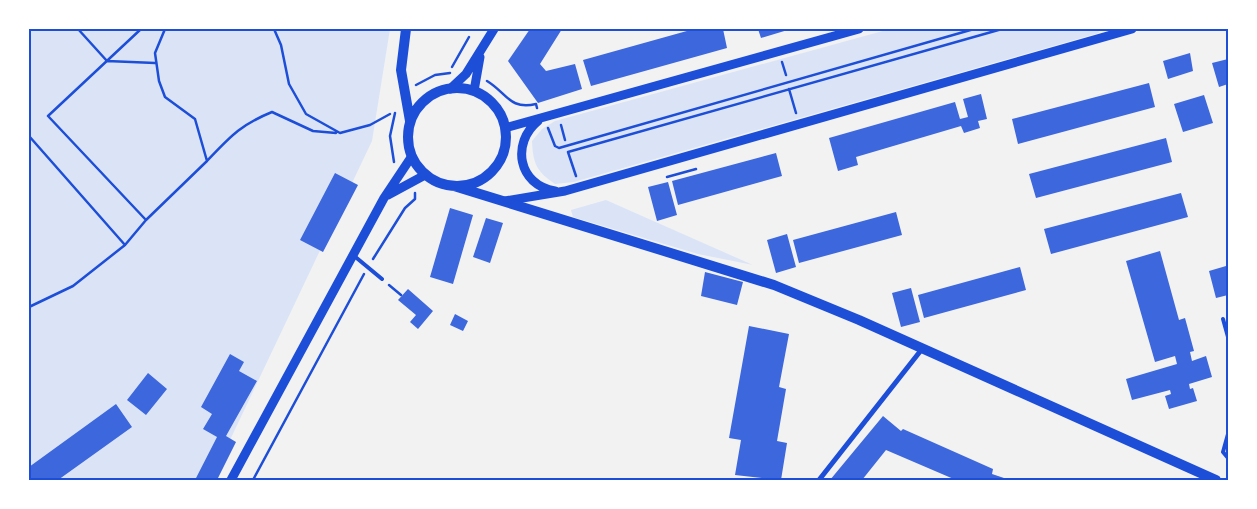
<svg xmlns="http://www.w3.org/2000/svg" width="1257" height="509" viewBox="0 0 1257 509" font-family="'IBM Plex Sans',sans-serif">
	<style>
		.green { fill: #dbe4f7 }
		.building { fill: #3d67dc }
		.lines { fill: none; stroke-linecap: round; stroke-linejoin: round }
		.path { stroke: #1d4ed8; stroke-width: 2.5 }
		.service { stroke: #1d4ed8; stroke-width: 4 }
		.minor { stroke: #1d4ed8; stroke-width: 5 }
		.tertiary { stroke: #1d4ed8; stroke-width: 9 }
		.secondary { stroke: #1d4ed8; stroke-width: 10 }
		.neatline { fill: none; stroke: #1d4ed8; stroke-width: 2 }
	</style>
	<rect width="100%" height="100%" fill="#f2f2f2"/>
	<path class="green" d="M 29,29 L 390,29 L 372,141 L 211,480 L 29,480 Z
		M 890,29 L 1098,29 L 1099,33 L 574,182 L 555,184 C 536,171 533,163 532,141 L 542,129 L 555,121 Z
		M 606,200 L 753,265 L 698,254 L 573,217 L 571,210 Z"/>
	<path class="building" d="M 530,29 L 562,29 L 540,64 L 546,71 L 575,64 L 582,89 L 538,103 L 508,61 Z
		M 694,29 L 723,29 L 727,48 L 591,86 L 583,60 Z
		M 758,29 L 791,29 L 761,38 Z
		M 1190,53 L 1193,71 L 1168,79 L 1163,61 Z
		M 1228,59 L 1228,84 L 1219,87 L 1212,63 Z
		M 1149,83 L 1155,107 L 1018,144 L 1012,119 Z
		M 981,94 L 987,119 L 978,121 L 980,128 L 964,133 L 961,126 L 856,157 L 858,165 L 838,171 L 829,138 L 955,102 L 960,119 L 968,117 L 963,99 Z
		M 1204,95 L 1213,123 L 1183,132 L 1174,104 Z
		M 1166,138 L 1172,162 L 1036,198 L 1029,174 Z
		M 776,153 L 782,176 L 678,205 L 672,181 Z
		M 335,173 L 358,185 L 323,252 L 300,240 Z
		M 668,182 L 677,215 L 657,221 L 648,187 Z
		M 1181,193 L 1188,217 L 1051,254 L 1044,229 Z
		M 450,208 L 473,215 L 453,284 L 430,277 Z
		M 896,212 L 902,235 L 799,263 L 793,240 Z
		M 486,218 L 503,223 L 490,263 L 473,257 Z
		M 787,234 L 796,267 L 776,273 L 767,240 Z
		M 1160,251 L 1179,320 L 1185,318 L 1194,351 L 1190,352 L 1192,361 L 1206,356 L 1212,377 L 1189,384 L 1190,389 L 1193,388 L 1197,401 L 1169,409 L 1165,396 L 1171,394 L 1170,390 L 1132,400 L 1126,379 L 1177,364 L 1175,356 L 1155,362 L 1126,261 Z
		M 1226,266 L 1228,276 L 1228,295 L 1216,298 L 1209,271 Z
		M 1020,267 L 1026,290 L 924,318 L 918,295 Z
		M 705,272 L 743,282 L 737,305 L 701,296 Z
		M 911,288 L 920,322 L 901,327 L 892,293 Z
		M 408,289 L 433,311 L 418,329 L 410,322 L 416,315 L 398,300 Z
		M 455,314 L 468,321 L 463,331 L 450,325 Z
		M 749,326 L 789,334 L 779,387 L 786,389 L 777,441 L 787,443 L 781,480 L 735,475 L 741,440 L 729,438 Z
		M 230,354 L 244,362 L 239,371 L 257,381 L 226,436 L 236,442 L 217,480 L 195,480 L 217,437 L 203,429 L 212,414 L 201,407 Z
		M 148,373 L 167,389 L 146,415 L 127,400 Z
		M 116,404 L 132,427 L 58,480 L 29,480 L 29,467 Z
		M 883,416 L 901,431 L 903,429 L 993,469 L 992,474 L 1010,480 L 956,480 L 886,450 L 862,480 L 830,480 Z"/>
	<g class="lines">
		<path class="path" d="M 78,29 L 107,61 L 155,63
			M 141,29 L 48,116 L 146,220 L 207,161 L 195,119 L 165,97 L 159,81 L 155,53 L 165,29
			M 274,29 L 281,45 L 289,84 L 306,114 L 340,133 L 370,125 L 390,114
			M 782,62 L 786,75
			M 452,67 L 469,37
			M 487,81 C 507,93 509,110 536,104 L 537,108
			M 416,85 L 435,75 L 450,73
			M 789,89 L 796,113
			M 561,125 L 565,140
			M 548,128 L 555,146 L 559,148 L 974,29
			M 29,136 L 125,245
			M 207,161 C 230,137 240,125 272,112 L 313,131 L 336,133
			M 394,162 L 390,136 L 395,113
			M 576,176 L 568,152 L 1002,29
			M 667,177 L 696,169
			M 373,259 L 405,208 L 415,199 L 415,193
			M 389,285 L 401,295
			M 29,307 L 73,286 L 125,245 L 146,220
			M 253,480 L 364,274"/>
		<path class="service" d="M 353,255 L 382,279
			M 1223,319 L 1228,337
			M 1228,434 L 1223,452 L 1228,458"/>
		<path class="minor" d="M 819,480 L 922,349"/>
		<path class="tertiary" d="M 450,89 L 466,74 L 494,29
			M 474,91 L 480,57
			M 538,121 C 511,143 518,185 555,191
			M 505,128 L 859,29
			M 388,195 L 425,175
			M 505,201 L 565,191 L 1132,29
			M 231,480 L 384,198 L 412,156"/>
		<path class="secondary" d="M 406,29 L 401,70 L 410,121
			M408 137a49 49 0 1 1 98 0a49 49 0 1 1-98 0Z
			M 454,186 L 774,285 L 859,320 L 1216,480"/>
	</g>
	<rect width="1257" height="509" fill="none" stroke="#ffffff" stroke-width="60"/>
	<rect x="30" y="30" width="1197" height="449" class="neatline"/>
</svg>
